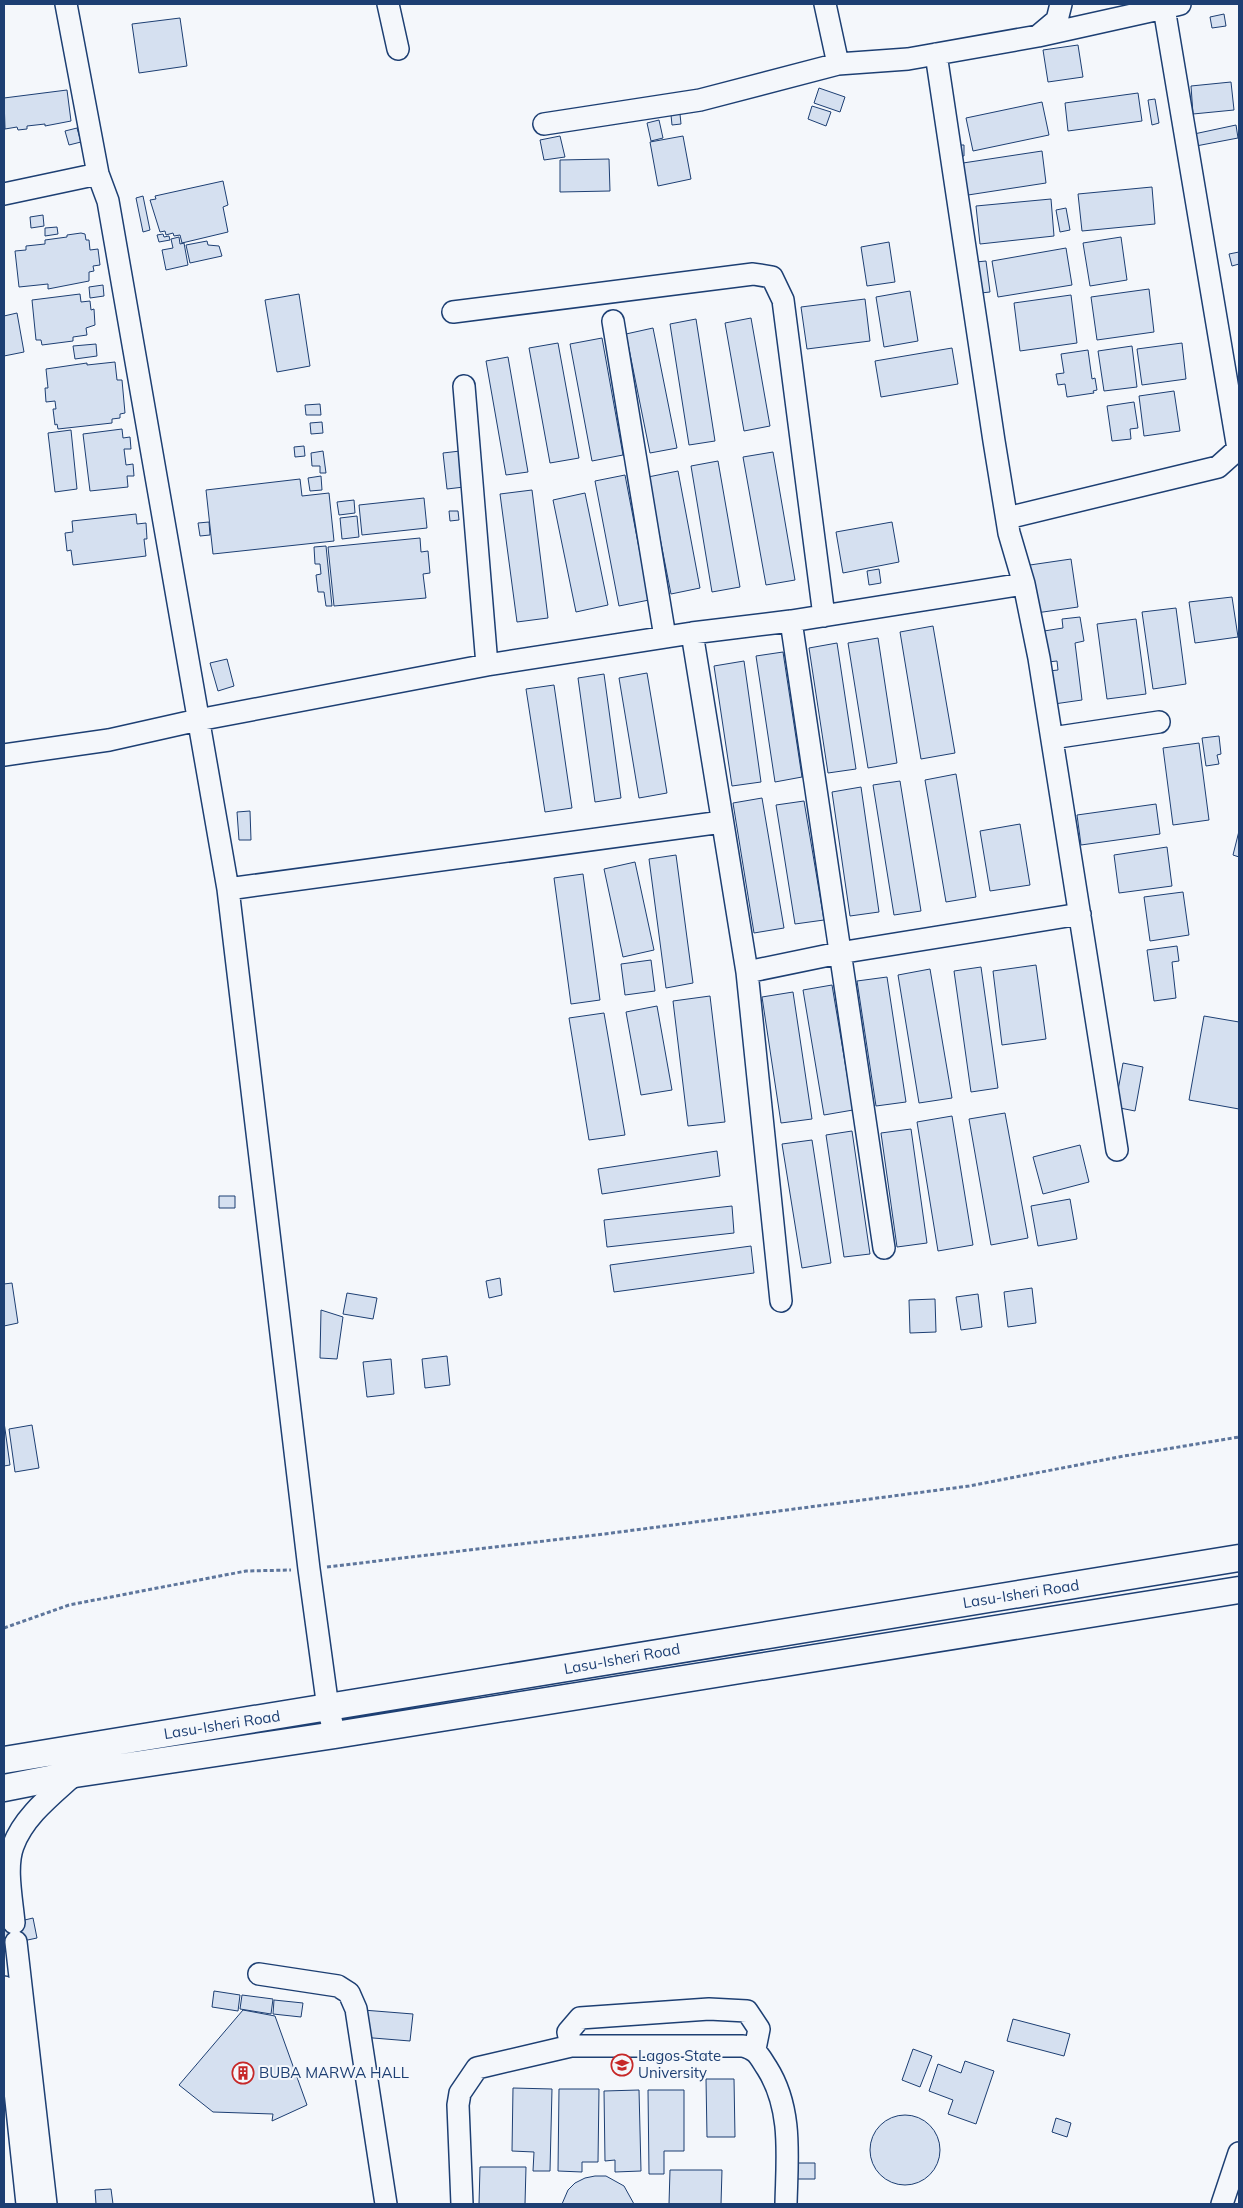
<svg xmlns="http://www.w3.org/2000/svg" width="1243" height="2208" viewBox="0 0 1243 2208" font-family="Mulish,sans-serif">
	<style>
		.building { fill: #d5e0f0; stroke: #1d3f73 }
		.lines { fill: none; stroke-linecap: round; stroke-linejoin: round }
		.minor-casing { stroke: #1d3f73; stroke-width: 24 }
		.major-casing { stroke: #1d3f73; stroke-width: 29 }
		.path { stroke: #5e769c; stroke-width: 3; stroke-dasharray: 4 2.5; stroke-linecap: butt }
		.minor { stroke: #f4f7fb; stroke-width: 21 }
		.major { stroke: #f4f7fb; stroke-width: 26 }
		.labels { text-anchor: middle; stroke-width: 4; stroke-linejoin: round; paint-order: stroke }
		.street-label { font-size: 15px; fill: #1d3f73; stroke: #f4f7fb }
		.poi-label { font-size: 15px; fill: #1d3f73; stroke: #f4f7fb; text-anchor: start }
	</style>
	<rect width="100%" height="100%" fill="#f4f7fb"/>
	<path class="building" d="M 1224,14 L 1226,26 L 1212,28 L 1210,17 Z
		M 180,18 L 187,66 L 139,73 L 132,24 Z
		M 1078,45 L 1083,77 L 1048,82 L 1043,50 Z
		M 1231,82 L 1234,110 L 1193,114 L 1191,86 Z
		M 819,88 L 845,97 L 840,112 L 814,103 Z
		M 67,90 L 71,121 L 45,126 L 45,124 L 27,126 L 27,129 L 18,130 L 17,127 L 5,129 L 4,98 Z
		M 1138,93 L 1142,121 L 1068,131 L 1065,103 Z
		M 1155,99 L 1159,123 L 1152,125 L 1148,100 Z
		M 1042,102 L 1049,135 L 973,151 L 966,118 Z
		M 812,106 L 831,112 L 826,126 L 808,119 Z
		M 680,114 L 681,124 L 672,125 L 671,115 Z
		M 659,120 L 663,138 L 651,141 L 647,123 Z
		M 1236,125 L 1238,138 L 1196,146 L 1194,134 Z
		M 77,128 L 81,142 L 69,145 L 65,131 Z
		M 560,136 L 565,157 L 544,160 L 540,140 Z
		M 683,136 L 691,179 L 658,186 L 650,142 Z
		M 957,145 L 964,145 L 964,156 L 957,156 Z
		M 1042,151 L 1046,183 L 968,195 L 963,163 Z
		M 609,159 L 610,191 L 560,192 L 560,160 Z
		M 223,181 L 228,205 L 223,207 L 228,232 L 182,243 L 180,235 L 174,236 L 173,233 L 166,235 L 165,231 L 160,232 L 150,200 L 156,199 L 155,196 Z
		M 1152,187 L 1155,224 L 1082,231 L 1078,194 Z
		M 143,196 L 150,230 L 143,232 L 136,198 Z
		M 1051,199 L 1054,236 L 980,244 L 976,206 Z
		M 1066,208 L 1070,230 L 1060,232 L 1056,210 Z
		M 43,215 L 44,226 L 31,228 L 30,217 Z
		M 57,227 L 58,234 L 45,236 L 45,228 Z
		M 81,233 L 85,234 L 86,240 L 89,240 L 90,250 L 98,249 L 100,265 L 93,266 L 94,271 L 89,272 L 89,281 L 48,289 L 48,284 L 19,287 L 15,251 L 26,250 L 26,246 L 45,244 L 45,240 L 67,237 L 67,235 Z
		M 163,234 L 164,237 L 169,236 L 170,240 L 159,242 L 157,235 Z
		M 179,237 L 180,244 L 184,243 L 188,265 L 166,270 L 162,250 L 173,248 L 171,239 Z
		M 1121,237 L 1127,280 L 1090,286 L 1083,243 Z
		M 207,241 L 208,245 L 219,246 L 222,256 L 190,263 L 186,245 Z
		M 889,242 L 895,282 L 867,286 L 861,247 Z
		M 1066,248 L 1072,285 L 998,297 L 992,261 Z
		M 1239,252 L 1239,264 L 1232,266 L 1229,254 Z
		M 986,261 L 990,292 L 981,293 L 976,262 Z
		M 103,285 L 104,296 L 90,298 L 89,287 Z
		M 1149,289 L 1154,332 L 1097,340 L 1091,297 Z
		M 910,291 L 918,341 L 884,347 L 876,297 Z
		M 80,294 L 81,302 L 90,301 L 91,310 L 94,309 L 95,325 L 86,328 L 87,335 L 73,337 L 73,341 L 42,345 L 41,340 L 36,340 L 32,300 Z
		M 299,294 L 310,366 L 277,372 L 265,300 Z
		M 1071,295 L 1077,343 L 1020,351 L 1014,303 Z
		M 865,299 L 870,341 L 807,349 L 801,307 Z
		M 17,313 L 24,352 L 4,356 L 4,316 Z
		M 751,318 L 770,426 L 744,431 L 725,323 Z
		M 696,319 L 715,441 L 689,445 L 670,324 Z
		M 653,328 L 677,448 L 650,453 L 626,334 Z
		M 602,338 L 623,455 L 592,461 L 570,344 Z
		M 558,343 L 579,458 L 550,463 L 529,348 Z
		M 1182,343 L 1186,379 L 1142,385 L 1137,349 Z
		M 96,344 L 97,356 L 75,359 L 73,346 Z
		M 1132,346 L 1137,387 L 1104,391 L 1098,351 Z
		M 952,348 L 958,384 L 881,397 L 875,361 Z
		M 1088,350 L 1092,379 L 1095,378 L 1097,390 L 1093,391 L 1094,393 L 1067,397 L 1065,384 L 1058,385 L 1056,374 L 1064,373 L 1061,354 Z
		M 508,357 L 528,472 L 506,475 L 486,361 Z
		M 115,362 L 117,380 L 122,380 L 125,413 L 120,414 L 120,418 L 112,419 L 112,423 L 58,429 L 57,424 L 55,425 L 53,409 L 56,409 L 55,401 L 46,402 L 45,388 L 48,388 L 46,369 L 87,363 L 87,365 Z
		M 1174,391 L 1180,431 L 1144,436 L 1139,396 Z
		M 1134,402 L 1138,428 L 1130,429 L 1131,439 L 1112,441 L 1107,406 Z
		M 320,404 L 321,415 L 306,415 L 305,405 Z
		M 322,422 L 323,433 L 311,434 L 310,423 Z
		M 122,429 L 123,438 L 130,437 L 131,449 L 124,449 L 126,465 L 133,464 L 134,476 L 127,476 L 128,487 L 90,491 L 83,434 Z
		M 71,430 L 77,489 L 55,492 L 48,433 Z
		M 304,446 L 305,456 L 295,457 L 294,447 Z
		M 323,451 L 326,473 L 320,473 L 320,466 L 312,466 L 311,453 Z
		M 460,451 L 464,487 L 447,489 L 443,453 Z
		M 773,452 L 795,580 L 766,585 L 743,457 Z
		M 718,461 L 740,587 L 712,592 L 691,466 Z
		M 678,471 L 700,588 L 671,594 L 648,477 Z
		M 625,475 L 649,600 L 619,606 L 595,481 Z
		M 321,476 L 322,490 L 310,491 L 308,478 Z
		M 300,479 L 302,496 L 329,493 L 334,541 L 213,554 L 206,490 Z
		M 532,490 L 548,618 L 517,622 L 500,494 Z
		M 585,493 L 608,605 L 576,612 L 553,500 Z
		M 424,498 L 427,528 L 362,535 L 359,505 Z
		M 354,500 L 355,513 L 339,515 L 337,502 Z
		M 449,511 L 458,511 L 459,520 L 450,521 Z
		M 136,514 L 137,524 L 146,523 L 147,539 L 144,539 L 146,556 L 73,565 L 71,550 L 67,551 L 65,533 L 73,532 L 72,521 Z
		M 357,516 L 359,537 L 342,539 L 340,518 Z
		M 209,522 L 210,535 L 200,536 L 198,523 Z
		M 892,522 L 899,562 L 843,573 L 836,532 Z
		M 420,538 L 421,552 L 428,551 L 430,573 L 423,574 L 426,598 L 334,606 L 328,547 Z
		M 326,546 L 332,606 L 326,606 L 324,592 L 318,592 L 316,575 L 321,574 L 320,564 L 315,564 L 314,547 Z
		M 1071,559 L 1078,607 L 1036,613 L 1030,565 Z
		M 879,569 L 881,583 L 869,585 L 867,571 Z
		M 1232,597 L 1238,637 L 1195,643 L 1189,602 Z
		M 1176,608 L 1186,684 L 1153,689 L 1142,612 Z
		M 1080,617 L 1084,641 L 1075,643 L 1082,700 L 1054,704 L 1049,671 L 1058,670 L 1057,661 L 1048,662 L 1044,631 L 1063,628 L 1062,619 Z
		M 1136,619 L 1146,694 L 1107,699 L 1097,624 Z
		M 933,626 L 955,753 L 921,759 L 900,632 Z
		M 878,638 L 897,763 L 868,768 L 848,643 Z
		M 837,643 L 856,769 L 828,773 L 809,648 Z
		M 783,652 L 802,777 L 775,782 L 756,656 Z
		M 227,659 L 234,686 L 218,691 L 210,663 Z
		M 744,661 L 761,782 L 732,786 L 714,666 Z
		M 647,673 L 667,793 L 639,798 L 619,678 Z
		M 604,674 L 621,798 L 595,802 L 578,678 Z
		M 554,685 L 572,808 L 545,812 L 526,689 Z
		M 1219,736 L 1221,754 L 1217,755 L 1219,764 L 1206,766 L 1202,738 Z
		M 1199,743 L 1209,820 L 1173,825 L 1163,748 Z
		M 956,774 L 976,897 L 946,902 L 925,780 Z
		M 900,781 L 921,911 L 894,915 L 873,785 Z
		M 861,787 L 879,912 L 850,916 L 832,792 Z
		M 762,798 L 784,928 L 754,933 L 733,803 Z
		M 804,801 L 824,920 L 795,924 L 776,805 Z
		M 1156,804 L 1160,834 L 1081,845 L 1077,815 Z
		M 250,811 L 251,840 L 239,840 L 237,812 Z
		M 1020,824 L 1030,885 L 990,891 L 980,831 Z
		M 1239,831 L 1239,857 L 1233,855 Z
		M 1167,847 L 1172,886 L 1119,893 L 1114,855 Z
		M 676,855 L 693,983 L 666,988 L 649,859 Z
		M 635,862 L 654,950 L 623,957 L 604,869 Z
		M 583,874 L 600,1000 L 571,1004 L 554,878 Z
		M 1183,892 L 1189,935 L 1150,941 L 1144,897 Z
		M 1177,946 L 1179,961 L 1172,962 L 1176,998 L 1154,1001 L 1147,950 Z
		M 651,960 L 655,991 L 625,995 L 621,964 Z
		M 1036,965 L 1046,1039 L 1002,1045 L 993,971 Z
		M 981,967 L 998,1088 L 971,1092 L 954,971 Z
		M 930,969 L 952,1098 L 919,1103 L 898,975 Z
		M 887,977 L 906,1102 L 876,1106 L 857,981 Z
		M 832,985 L 853,1110 L 824,1115 L 803,990 Z
		M 793,992 L 812,1119 L 781,1123 L 762,997 Z
		M 710,996 L 725,1122 L 688,1126 L 673,1001 Z
		M 657,1006 L 672,1090 L 641,1095 L 626,1012 Z
		M 604,1013 L 625,1135 L 589,1140 L 569,1018 Z
		M 1204,1016 L 1239,1022 L 1239,1109 L 1189,1100 Z
		M 1123,1063 L 1143,1067 L 1135,1111 L 1115,1107 Z
		M 1005,1113 L 1028,1238 L 991,1245 L 969,1119 Z
		M 952,1116 L 973,1245 L 938,1251 L 917,1122 Z
		M 911,1129 L 927,1243 L 897,1247 L 881,1133 Z
		M 852,1131 L 870,1254 L 844,1257 L 826,1135 Z
		M 812,1140 L 831,1263 L 802,1268 L 782,1144 Z
		M 1080,1145 L 1089,1182 L 1043,1194 L 1033,1157 Z
		M 717,1151 L 720,1176 L 602,1194 L 598,1169 Z
		M 219,1196 L 235,1196 L 235,1208 L 219,1208 Z
		M 1070,1199 L 1077,1239 L 1038,1246 L 1031,1206 Z
		M 732,1206 L 734,1233 L 607,1247 L 604,1220 Z
		M 751,1246 L 754,1273 L 614,1292 L 610,1265 Z
		M 500,1278 L 502,1295 L 489,1298 L 486,1281 Z
		M 12,1283 L 18,1323 L 4,1326 L 4,1284 Z
		M 1032,1288 L 1036,1323 L 1008,1327 L 1004,1292 Z
		M 347,1293 L 377,1298 L 373,1319 L 343,1314 Z
		M 978,1294 L 982,1327 L 961,1330 L 956,1297 Z
		M 935,1299 L 936,1332 L 910,1333 L 909,1300 Z
		M 321,1310 L 343,1317 L 337,1359 L 320,1358 Z
		M 447,1356 L 450,1385 L 425,1388 L 422,1359 Z
		M 391,1359 L 394,1394 L 367,1397 L 363,1362 Z
		M 4,1422 L 10,1465 L 4,1466 Z
		M 32,1425 L 39,1468 L 15,1472 L 9,1429 Z
		M 33,1918 L 37,1938 L 4,1945 L 4,1925 Z
		M 214,1991 L 240,1995 L 238,2011 L 212,2007 Z
		M 242,1995 L 273,1999 L 271,2014 L 240,2009 Z
		M 274,2000 L 303,2003 L 301,2017 L 273,2014 Z
		M 243,2010 L 275,2016 L 307,2105 L 272,2121 L 273,2114 L 213,2112 L 179,2085 Z
		M 363,2010 L 413,2014 L 410,2041 L 361,2037 Z
		M 1013,2019 L 1070,2034 L 1064,2056 L 1007,2041 Z
		M 913,2049 L 932,2056 L 920,2087 L 902,2080 Z
		M 965,2061 L 994,2071 L 976,2124 L 948,2114 L 953,2100 L 929,2091 L 938,2064 L 961,2073 Z
		M 706,2079 L 734,2079 L 735,2137 L 707,2137 Z
		M 513,2088 L 552,2089 L 550,2171 L 533,2171 L 534,2152 L 512,2151 Z
		M 559,2089 L 599,2089 L 598,2162 L 582,2162 L 582,2172 L 558,2171 Z
		M 639,2090 L 641,2171 L 615,2172 L 615,2160 L 605,2161 L 604,2091 Z
		M 648,2090 L 684,2090 L 684,2151 L 664,2151 L 664,2174 L 649,2174 Z
		M870 2150a35 35 0 1 1 70 0a35 35 0 1 1-70 0Z
		M 1056,2118 L 1071,2123 L 1067,2137 L 1052,2132 Z
		M 794,2163 L 815,2163 L 815,2179 L 794,2179 Z
		M 480,2167 L 526,2167 L 525,2204 L 479,2204 Z
		M 670,2170 L 722,2170 L 721,2204 L 669,2204 Z
		M 595,2176 L 606,2176 L 624,2186 L 634,2204 L 562,2204 L 568,2190 L 575,2183 L 585,2178 Z
		M 111,2189 L 113,2204 L 96,2204 L 95,2190 Z"/>
	<g class="lines">
		<g class="minor-casing">
			<path id="minor" d="M 66,4 L 98,174
				M 388,4 L 398,49
				M 825,4 L 838,64
				M 1038,36 L 1057,20 L 1061,4
				M 936,54 L 994,441 L 1009,533 L 1024,584 L 1039,658 L 1117,1150
				M 544,124 L 700,100 L 838,64 L 908,59 L 1038,36 L 1164,8
				M 4,194 L 98,174 L 108,201 L 228,889 L 309,1569 L 328,1708 L 335,1735
				M 453,312 L 753,274 L 772,277 L 783,300 L 824,616
				M 613,321 L 665,637
				M 464,386 L 487,665
				M 1007,518 L 1218,467 L 1238,449 L 1164,8 L 1180,4
				M 791,621 L 884,1248
				M 692,633 L 747,972 L 781,1301
				M 1052,738 L 1159,722
				M 4,755 L 109,740 L 198,720 L 487,665 L 692,633 L 791,621 L 1024,584
				M 228,889 L 722,822
				M 747,972 L 839,953 L 1080,914
				M 14,1923 C 12,1900 5,1867 13,1846 C 24,1816 52,1795 75,1774
				M 16,1942 L 46,2204
				M 259,1974 L 338,1986 L 349,1993 L 356,2009 L 386,2204
				M 4,1987 L 27,2204
				M 571,2046 L 568,2032 L 580,2018 L 709,2009 L 747,2011 L 759,2029 L 755,2049
				M 462,2204 L 458,2105 L 460,2093 L 477,2068 L 571,2046 L 743,2046 C 758,2050 759,2056 767,2068 C 793,2109 787,2158 786,2204
				M 1222,2204 L 1239,2153"/>
		</g>
		<g class="major-casing">
			<path id="major" d="M 4,1760 L 1239,1558
				M 4,1788 L 75,1774 L 335,1735 L 1239,1590"/>
		</g>
		<path class="path" d="M 327,1567 L 612,1533 L 969,1486 L 1124,1456 L 1239,1437
			M 4,1628 L 69,1605 L 246,1571 L 291,1570"/>
		<use href="#minor" class="minor"/>
		<use href="#major" class="major"/>
	</g>
	<defs>
		<g id="university-ring" transform="scale(1.125)"><circle r="9.5" fill="#f4f7fb" stroke="#c62828" stroke-width="1.5"/><path d="M0-5L7-2L0 1L-7-2ZM-4 1L0 2.5L4 1V4Q0 6-4 4Z" fill="#c62828"/></g>
		<g id="building-ring" transform="scale(1.125)"><circle r="9.5" fill="#f4f7fb" stroke="#c62828" stroke-width="1.5"/><path d="M-4-6H4V6H1V3H-1V6H-4ZM-2.5-4.3h1.7v1.8h-1.7ZM.8-4.3h1.7v1.8H.8ZM-2.5-1h1.7V.8h-1.7ZM.8-1h1.7V.8H.8Z" fill="#c62828"/></g>
	</defs>
	<g fill-rule="evenodd">
		<use href="#university-ring" x="622" y="2065"/>
		<use href="#building-ring" x="243" y="2073"/>
	</g>
	<g class="labels">
		<g class="street-label">
			<text transform="translate(1021 1594) rotate(-9)" y="5">Lasu-Isheri Road</text>
			<text transform="translate(622 1659) rotate(-10)" y="5">Lasu-Isheri Road</text>
			<text transform="translate(222 1725) rotate(-9)" y="5">Lasu-Isheri Road</text>
		</g>
		<g class="poi-label">
			<text x="638" y="2061">Lagos State<tspan x="638" dy="17">University</tspan></text>
			<text x="259" y="2078">BUBA MARWA HALL</text>
		</g>
	</g>
	<rect width="1243" height="2208" fill="none" stroke="#1d3f73" stroke-width="10"/>
</svg>
